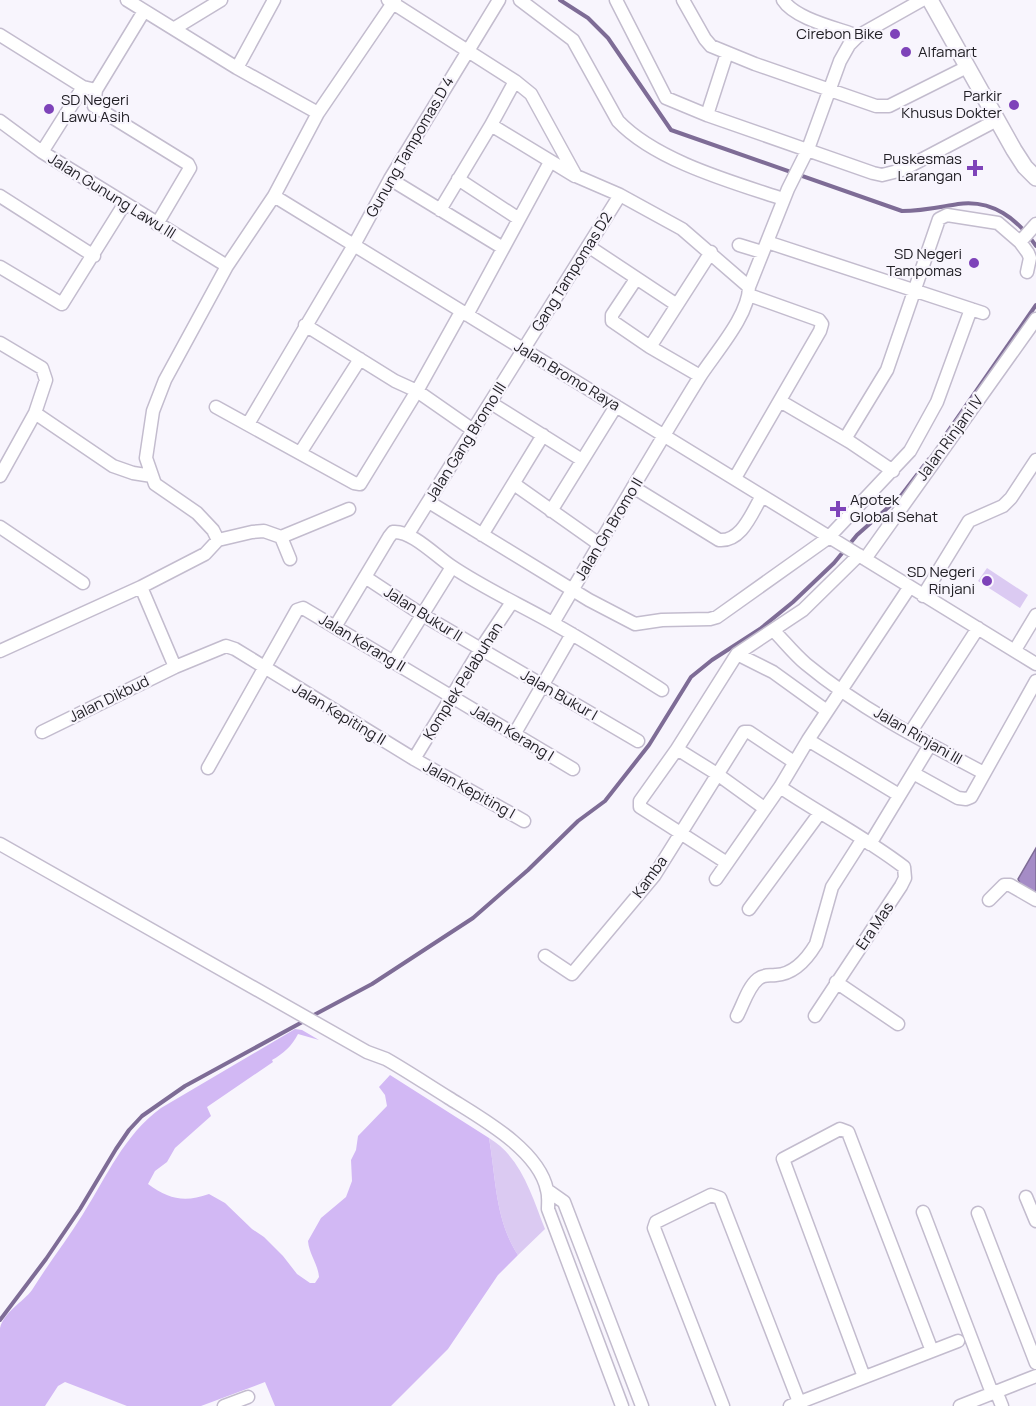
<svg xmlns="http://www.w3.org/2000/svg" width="1036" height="1406" viewBox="0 0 1036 1406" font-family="Manrope,sans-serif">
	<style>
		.green { fill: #dbcaf2 }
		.forest { fill: #d2b8f4 }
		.water { fill: #a58cc6; stroke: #7e6c96; stroke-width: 1.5 }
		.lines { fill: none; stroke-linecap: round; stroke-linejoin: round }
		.stream { stroke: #7e6c96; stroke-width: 4 }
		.minor-casing { stroke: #c3bcce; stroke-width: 15 }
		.tertiary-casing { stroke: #c3bcce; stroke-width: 18 }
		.minor { stroke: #fff; stroke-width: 12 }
		.tertiary { stroke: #fff; stroke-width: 15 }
		.poi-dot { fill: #7e43b9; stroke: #f8f5fd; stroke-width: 2 }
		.labels { text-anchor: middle; stroke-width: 4.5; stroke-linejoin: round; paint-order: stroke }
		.poi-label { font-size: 15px; fill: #222026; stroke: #f8f5fd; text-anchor: end }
		.street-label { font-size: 15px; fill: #222026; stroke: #f8f5fd }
	</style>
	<rect width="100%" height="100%" fill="#f8f5fd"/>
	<path class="green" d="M 987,568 L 1028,595 L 1020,608 L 978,581 Z
		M 489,1138 C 521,1157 532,1196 545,1229 L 518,1255 C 495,1220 496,1178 489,1138 Z"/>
	<path class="forest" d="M 295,1029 L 302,1030 L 319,1040 L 298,1034 C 292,1046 283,1054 272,1060 L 273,1062 L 207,1107 L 211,1116 L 175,1148 L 167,1162 L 155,1171 L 148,1184 C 169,1199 184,1203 209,1194 L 225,1203 L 252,1229 L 264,1237 L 283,1256 L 297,1274 L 310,1283 L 315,1283 L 319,1277 C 318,1264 309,1254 308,1241 L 321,1218 L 346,1197 L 352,1181 L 351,1160 L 356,1150 L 358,1136 L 387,1106 L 385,1095 L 379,1087 L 390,1075 L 489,1138 C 496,1178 495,1220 518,1255 L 498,1275 L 448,1349 L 391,1406 L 275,1406 L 265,1382 L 201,1406 L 127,1406 L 65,1382 L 58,1386 L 45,1406 L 0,1406 C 0,1388 0,1369 0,1351 C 0,1344 0,1335 0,1328 C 4,1312 23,1302 32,1290 C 48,1264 67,1240 83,1214 C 107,1176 124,1135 161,1108 Z"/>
	<path class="water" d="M 1036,848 L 1036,895 L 1021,885 L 1018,879 Z"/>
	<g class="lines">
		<path class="stream" d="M 560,0 L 588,18 L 608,38 L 671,130 L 902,211 C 922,211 939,207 958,204 C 992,199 1018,219 1036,246
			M 940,443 L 1036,305
			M 312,1016 L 372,984 L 473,918 L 528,870 L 578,821 L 605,801 L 649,745 L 691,677 L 712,660 L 760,629 L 793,602 L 834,563 L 857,535 L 900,497 L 929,459
			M 0,1320 L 46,1259 L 80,1209 L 116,1149 L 129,1130 L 142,1116 L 185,1086 L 306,1020"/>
		<g class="minor-casing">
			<path id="minor" d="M 127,0 L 237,68 L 318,113
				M 388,0 L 515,81 L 531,94 L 576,176 L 620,195 L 682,229 L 749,287 C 749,316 714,354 699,378 C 649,459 601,541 553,623
				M 520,0 L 573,40 L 618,121 C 656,161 732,182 783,199
				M 616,0 L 666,98 L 707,115 L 873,173 L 882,175 L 902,170 L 997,120
				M 683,0 L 705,39 L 711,46 L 755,64 L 876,106 L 889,106 L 967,67
				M 144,11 L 96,90 L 94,106 L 188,164 L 190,168 L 157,224
				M 175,28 L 221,0
				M 0,35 L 83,87 L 96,90
				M 858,36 L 922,0
				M 237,68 L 274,0
				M 515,81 L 491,125 L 575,176
				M 707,115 L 727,53
				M 0,121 L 42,152 L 227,266
				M 42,152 L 83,87
				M 390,179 L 503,248
				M 458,179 L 519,219
				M 0,196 L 94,256
				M 274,196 L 1036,664
				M 440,210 L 491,125
				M 767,242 L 983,313
				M 1020,242 L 1036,224
				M 739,245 L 762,252
				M 588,246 L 677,305
				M 0,267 L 62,304 L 125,203
				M 636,279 L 612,315 L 612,321 L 650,347 L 700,376
				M 749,287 L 788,189 L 808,149 L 840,61 L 849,45 L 858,36 C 837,28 795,19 783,0
				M 467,315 L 550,162
				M 305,325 L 395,381 L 417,391 L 473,430
				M 0,343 L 42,368 L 46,380 L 35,413 L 0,476
				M 650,347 L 711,252
				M 780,401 L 850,442 L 893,471
				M 491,403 L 582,460
				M 216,407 L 354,483 L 360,484 L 417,391 L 461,312
				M 35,413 L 113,466 L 133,473 L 152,476
				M 248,424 L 354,245 L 390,179 L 499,0
				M 845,439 L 887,370 L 939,219 L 947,215 L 998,223 L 1020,242 L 1028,253 L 1030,258 L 1027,272
				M 300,453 L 360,359
				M 735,478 L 820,331 L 822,324 L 819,320 L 749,295
				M 514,484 L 599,544
				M 633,487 L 719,540 C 742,542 752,512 762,496
				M 429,502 L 589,600 L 635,624 L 662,620 L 710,619 L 717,617 L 828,538 L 910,451 L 937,402 L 971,309
				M 551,511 L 616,406
				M 0,527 L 83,583
				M 408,534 L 620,195
				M 482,535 L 543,435
				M 281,537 L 349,509
				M 218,540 L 213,530 L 197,513 L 155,484 L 146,458 L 153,411 L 165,380 L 227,266 L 274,196 L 318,113 L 395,0
				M 865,559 L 1036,319
				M 365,577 L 421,614 L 638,741
				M 141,587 L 175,667
				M 923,596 L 969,521 L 1003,506 L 1011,498 L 1036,460
				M 335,627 L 389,537 L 393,532 C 411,530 436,556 451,566 C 485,589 521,605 556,625 C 592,645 627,668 662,690
				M 773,630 C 784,641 794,654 806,664 C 859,708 923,741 984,773
				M 1015,650 L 1036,615
				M 0,651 L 141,587 L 205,554 L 218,540 L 252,532 L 264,531 L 281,537 L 290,559
				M 737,654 L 773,672 L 827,711
				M 393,662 L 452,567
				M 42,732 L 175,667 L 226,646 L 235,649 L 414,759 L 524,821
				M 515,733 L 572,634
				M 910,733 L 978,628
				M 808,740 L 909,588
				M 677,749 L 717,774 L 764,808
				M 414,759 L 480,650 L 512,602
				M 208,768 L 297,610 L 303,608 L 573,769
				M 913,773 L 958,798 L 966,799 L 971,797 L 1036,681
				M 780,787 C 820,814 865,837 904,867 L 905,878 L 901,886 L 815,1016
				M 0,844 L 367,1052 L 386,1059 C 407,1071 428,1085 449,1098 C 481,1118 539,1150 547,1190 C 549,1196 548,1203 548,1209 L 622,1406
				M 870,844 L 930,745
				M 727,863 L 640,807 L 640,801 L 677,749 L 737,654 L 803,610 L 859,555
				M 716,879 L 780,787 L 808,740 L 899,795
				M 989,900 L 1004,885 L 1010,885 L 1036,900
				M 749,909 L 819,814
				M 545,956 L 572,974 L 654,876 L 744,732 L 749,732 L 794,762
				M 836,982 L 898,1024
				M 737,1016 C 743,1005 748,987 758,979 C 764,974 769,976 776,975 C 794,974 807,959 816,944 L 832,887 L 862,840
				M 547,1190 L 564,1202 L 642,1406
				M 1026,1197 L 1036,1221
				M 923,1212 L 992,1393
				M 978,1213 L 1036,1363
				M 864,1377 L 783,1159 L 840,1129 L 848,1132 L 932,1351
				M 996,1391 L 1002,1406
				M 224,1406 L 248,1397
				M 723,1406 L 654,1228 L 656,1222 L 711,1195 L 720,1198 L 799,1402
				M 790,1406 L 958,1341
				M 960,1406 L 1036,1376"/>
		</g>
		<g class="tertiary-casing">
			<path id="tertiary" d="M 930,0 L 1014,150 L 1025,167 L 1036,178"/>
		</g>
		<use href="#minor" class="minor"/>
		<use href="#tertiary" class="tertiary"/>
	</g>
	<g class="poi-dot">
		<circle cx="895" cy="34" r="6"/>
		<circle cx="906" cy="52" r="6"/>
		<circle cx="1014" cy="105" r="6"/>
		<circle cx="49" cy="109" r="6"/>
		<path d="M972 159h6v6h6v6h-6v6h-6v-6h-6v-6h6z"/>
		<circle cx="974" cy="263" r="6"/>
		<path d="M835 500h6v6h6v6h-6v6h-6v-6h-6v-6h6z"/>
		<circle cx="987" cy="581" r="6"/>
	</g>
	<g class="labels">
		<g class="poi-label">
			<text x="883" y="39">Cirebon Bike</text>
			<text x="918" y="57" text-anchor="start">Alfamart</text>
			<text x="1002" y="101">Parkir<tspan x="1002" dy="17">Khusus Dokter</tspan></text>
			<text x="61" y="105" text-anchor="start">SD Negeri<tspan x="61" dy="17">Lawu Asih</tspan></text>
			<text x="962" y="164">Puskesmas<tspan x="962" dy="17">Larangan</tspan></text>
			<text x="962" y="259">SD Negeri<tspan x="962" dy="17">Tampomas</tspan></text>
			<text x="850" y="505" text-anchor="start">Apotek<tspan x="850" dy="17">Global Sehat</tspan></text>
			<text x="975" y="577">SD Negeri<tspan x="975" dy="17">Rinjani</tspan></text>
		</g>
		<g class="street-label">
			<text transform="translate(410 147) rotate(-60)" y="5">Gunung Tampomas.D 4</text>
			<text transform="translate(112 196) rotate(32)" y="5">Jalan Gunung Lawu III</text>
			<text transform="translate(572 272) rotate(-58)" y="5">Gang Tampomas D2</text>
			<text transform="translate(567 376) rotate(31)" y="5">Jalan Bromo Raya</text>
			<text transform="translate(950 438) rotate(-54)" y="5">Jalan Rinjani IV</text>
			<text transform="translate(466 442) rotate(-58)" y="5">Jalan Gang Bromo III</text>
			<text transform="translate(609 529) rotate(-59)" y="5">Jalan Gn Bromo II</text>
			<text transform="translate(423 614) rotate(32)" y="5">Jalan Bukur II</text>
			<text transform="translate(362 643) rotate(31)" y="5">Jalan Kerang II</text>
			<text transform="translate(463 681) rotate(-58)" y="5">Komplek Pelabuhan</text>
			<text transform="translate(559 695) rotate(30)" y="5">Jalan Bukur I</text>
			<text transform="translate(109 699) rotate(-26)" y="5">Jalan Dikbud</text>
			<text transform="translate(339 714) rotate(31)" y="5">Jalan Kepiting II</text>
			<text transform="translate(512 733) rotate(31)" y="5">Jalan Kerang I</text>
			<text transform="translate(918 736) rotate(30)" y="5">Jalan Rinjani III</text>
			<text transform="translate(469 790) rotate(29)" y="5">Jalan Kepiting I</text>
			<text transform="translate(650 877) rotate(-54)" y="5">Kamba</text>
			<text transform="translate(875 926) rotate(-56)" y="5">Era Mas</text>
		</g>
	</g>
</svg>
